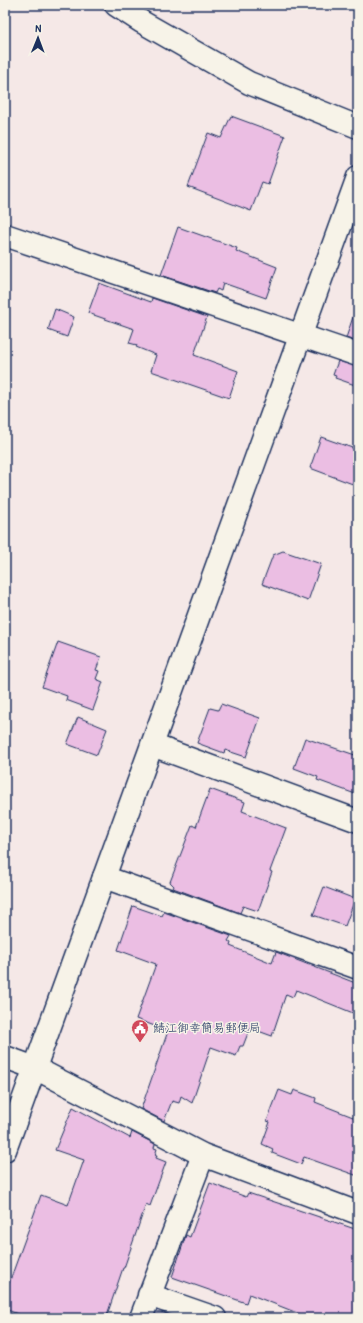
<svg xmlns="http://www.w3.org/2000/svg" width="363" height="1323" viewBox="0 0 363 1323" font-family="'Patrick Hand','Klee One',sans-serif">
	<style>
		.building { fill: #ebbee3; stroke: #1b2f5e }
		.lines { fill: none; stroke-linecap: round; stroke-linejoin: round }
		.minor-casing { stroke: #1b2f5e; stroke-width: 25 }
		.tertiary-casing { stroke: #1b2f5e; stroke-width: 25 }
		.minor { stroke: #f7f3e8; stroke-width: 22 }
		.tertiary { stroke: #f7f3e8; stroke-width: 22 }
		.labels { text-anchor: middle; stroke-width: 3; stroke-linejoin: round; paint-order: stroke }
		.poi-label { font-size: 12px; fill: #1b2f5e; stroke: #f7f3e8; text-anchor: start }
	</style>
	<rect width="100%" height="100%" fill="#f5e8e7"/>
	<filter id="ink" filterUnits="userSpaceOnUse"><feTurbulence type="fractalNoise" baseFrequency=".025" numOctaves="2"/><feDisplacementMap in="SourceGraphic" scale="8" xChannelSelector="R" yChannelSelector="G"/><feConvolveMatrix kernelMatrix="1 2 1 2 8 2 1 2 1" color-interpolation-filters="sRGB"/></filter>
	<g filter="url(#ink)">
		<path class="building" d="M 231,116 L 285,136 L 268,184 L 262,182 L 251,211 L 188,187 L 208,133 L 221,138 Z
			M 178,227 L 237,248 L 236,251 L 277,267 L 266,298 L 223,283 L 221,291 L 217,289 L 215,293 L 161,275 Z
			M 99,283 L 151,302 L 152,298 L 207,317 L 194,355 L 238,371 L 229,398 L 151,371 L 156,355 L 136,347 L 137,345 L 129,343 L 134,329 L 88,313 Z
			M 55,309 L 74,317 L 67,337 L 48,330 Z
			M 354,314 L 358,315 L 358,342 L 346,338 Z
			M 338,361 L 358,367 L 358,386 L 335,378 L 336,376 L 333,375 Z
			M 321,437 L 358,450 L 358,486 L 310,468 Z
			M 283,551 L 321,564 L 308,601 L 262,584 L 273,555 Z
			M 58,642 L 101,657 L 96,670 L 99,671 L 96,679 L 103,682 L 93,710 L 66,700 L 67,696 L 42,687 Z
			M 221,704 L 260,718 L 246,757 L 225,750 L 224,753 L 197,743 L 210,708 L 218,710 Z
			M 78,717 L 107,729 L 97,755 L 67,744 Z
			M 305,738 L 358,756 L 358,795 L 317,780 L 318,777 L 294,768 Z
			M 210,789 L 245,802 L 242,811 L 286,828 L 270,871 L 272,872 L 258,911 L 243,906 L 240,913 L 173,888 L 174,886 L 170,882 L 192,825 L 196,827 Z
			M 324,887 L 355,899 L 345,926 L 313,915 Z
			M 133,906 L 162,916 L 164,912 L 231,936 L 228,941 L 231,943 L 230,946 L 272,963 L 276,952 L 358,984 L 358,1015 L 296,990 L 293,997 L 286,994 L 272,1036 L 250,1028 L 243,1046 L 240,1046 L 236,1056 L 211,1047 L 192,1103 L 181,1096 L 179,1103 L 172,1101 L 164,1121 L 141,1109 L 168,1031 L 136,1019 L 156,964 L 118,950 Z
			M 279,1090 L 292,1095 L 294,1090 L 316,1098 L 315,1102 L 358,1119 L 358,1176 L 304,1157 L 301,1164 L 272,1153 L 273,1149 L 262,1144 L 270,1122 L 267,1121 Z
			M 73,1107 L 130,1138 L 132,1132 L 155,1144 L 154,1148 L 157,1149 L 155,1155 L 157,1155 L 156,1158 L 166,1162 L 150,1206 L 146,1204 L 124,1268 L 123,1268 L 106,1318 L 28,1318 L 5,1309 L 5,1294 L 41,1195 L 68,1205 L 84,1160 L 55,1150 Z
			M 210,1183 L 246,1197 L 248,1193 L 358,1230 L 358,1318 L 299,1318 L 300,1314 L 249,1294 L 246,1303 L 172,1277 L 186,1235 L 190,1237 Z"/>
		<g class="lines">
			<g class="minor-casing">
				<path id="minor" d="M 5,235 L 358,355
					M 152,745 L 358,821
					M 104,877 L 358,968
					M 5,1057 L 35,1068 L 203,1155 L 358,1213
					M 149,1295 L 215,1318
					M 141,1318 L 203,1155"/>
			</g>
			<g class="tertiary-casing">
				<path id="tertiary" d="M 116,5 L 142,22 L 249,83 L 358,127
					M 5,1150 L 358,177"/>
			</g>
			<use href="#minor" class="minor"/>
			<use href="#tertiary" class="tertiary"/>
		</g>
	</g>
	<defs>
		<g id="civic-pin" transform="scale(0.9)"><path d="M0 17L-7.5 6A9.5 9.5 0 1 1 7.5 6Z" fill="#d1495b" stroke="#f7f3e8"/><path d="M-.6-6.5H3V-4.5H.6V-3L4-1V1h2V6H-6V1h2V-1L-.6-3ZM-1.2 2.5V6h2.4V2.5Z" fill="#fff"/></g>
	</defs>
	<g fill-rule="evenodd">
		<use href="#civic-pin" x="140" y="1028"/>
	</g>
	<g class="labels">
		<g class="poi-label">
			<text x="153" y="1032">鯖江御幸簡易郵便局</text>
		</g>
	</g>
	<rect width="363" height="1323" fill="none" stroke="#f7f3e8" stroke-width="20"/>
	<rect x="10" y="10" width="343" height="1303" fill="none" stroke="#1b2f5e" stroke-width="1.5" filter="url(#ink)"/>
	<g transform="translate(38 38) rotate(1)" stroke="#f7f3e8" stroke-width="3" paint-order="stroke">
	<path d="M0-3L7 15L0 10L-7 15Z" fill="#1b2f5e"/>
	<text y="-6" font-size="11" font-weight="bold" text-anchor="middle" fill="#1b2f5e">N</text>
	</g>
</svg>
